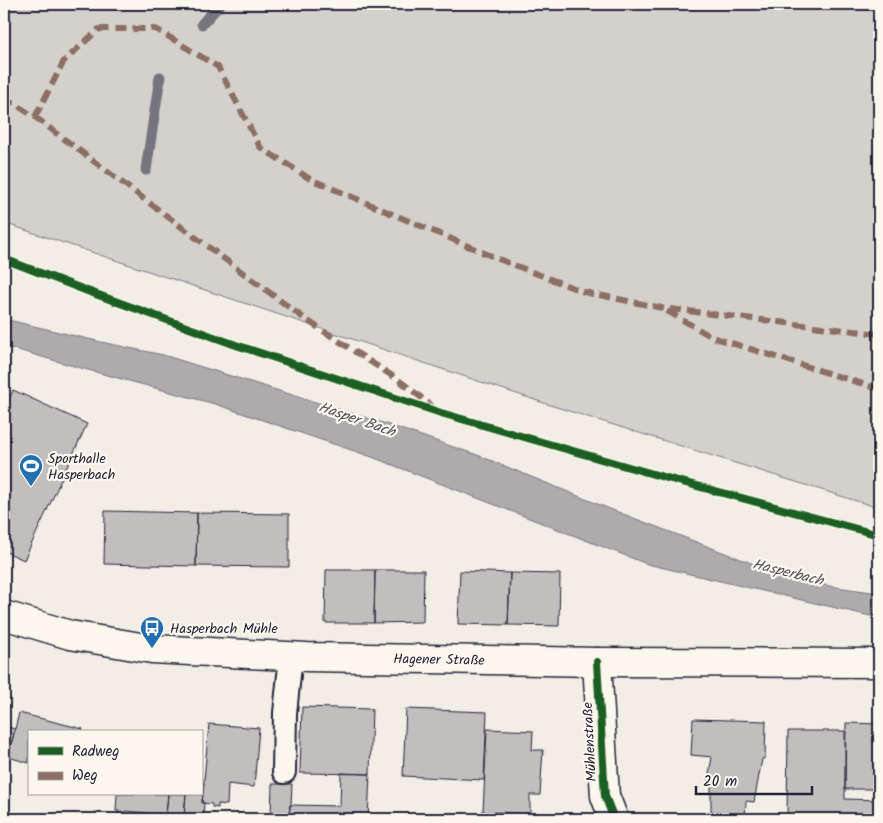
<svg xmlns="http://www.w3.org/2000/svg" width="883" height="823" viewBox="0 0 883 823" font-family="Kalam,sans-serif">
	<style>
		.green { fill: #d4d1cc; stroke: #7b7a84 }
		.water { fill: #aeabad; stroke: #76747f }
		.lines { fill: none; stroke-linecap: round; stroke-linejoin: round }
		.stream { stroke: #76747f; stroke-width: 11 }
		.building { fill: #c2bebe; stroke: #22223b }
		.lane-casing { stroke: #22223b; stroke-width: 26 }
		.street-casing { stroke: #22223b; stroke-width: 31 }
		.secondary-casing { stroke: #22223b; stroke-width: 31 }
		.lane { stroke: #fbf7ec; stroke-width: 22 }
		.street { stroke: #fbf7ec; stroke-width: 28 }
		.secondary { stroke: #fbf7ec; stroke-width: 28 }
		.quiet { stroke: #8d6e63; stroke-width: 6; stroke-dasharray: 12 6; stroke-linecap: butt }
		.cycleway-casing { stroke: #fbf7ec; stroke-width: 11 }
		.cycleway { stroke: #1b5e20; stroke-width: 8 }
		.labels { text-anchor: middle; stroke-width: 4.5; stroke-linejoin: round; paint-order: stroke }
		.poi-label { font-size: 14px; fill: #22223b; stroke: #fbf7ec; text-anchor: start }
		.street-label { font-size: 14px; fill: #22223b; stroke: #fbf7ec }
		.water-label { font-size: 15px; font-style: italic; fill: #535263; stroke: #fbf7ec }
	</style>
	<rect width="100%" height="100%" fill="#f2eee5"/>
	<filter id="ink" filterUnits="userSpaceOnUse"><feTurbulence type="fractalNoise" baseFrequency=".02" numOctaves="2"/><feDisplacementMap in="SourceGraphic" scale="10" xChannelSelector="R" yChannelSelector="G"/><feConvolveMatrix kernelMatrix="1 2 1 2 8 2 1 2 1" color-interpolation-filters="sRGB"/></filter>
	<g filter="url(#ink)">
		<path class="green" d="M 4,4 L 879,4 L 879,508 L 550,405 L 4,223 Z"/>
		<path class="water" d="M 4,319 L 101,342 L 163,355 L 383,423 L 480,456 L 610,509 L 772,571 L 829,586 L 879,593 L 879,618 L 647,564 L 372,457 L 215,404 L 77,367 L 4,346 Z"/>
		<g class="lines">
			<path class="stream" d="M 202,24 L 220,4
				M 146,170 L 160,77"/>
		</g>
		<path class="building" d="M 13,390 L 87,424 L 24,560 L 4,551 L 4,413 Z
			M 105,511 L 197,513 L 196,566 L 104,564 Z
			M 197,513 L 289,514 L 289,567 L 196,566 Z
			M 326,570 L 375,570 L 374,623 L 325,623 Z
			M 375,570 L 424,570 L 423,622 L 374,623 Z
			M 460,571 L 510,573 L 508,625 L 458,624 Z
			M 510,573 L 560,574 L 559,626 L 508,625 Z
			M 302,707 L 372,709 L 370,774 L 300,773 Z
			M 406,709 L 487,712 L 484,780 L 403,776 Z
			M 19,713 L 83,729 L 82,732 L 29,732 L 29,763 L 8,757 Z
			M 693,719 L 766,721 L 765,758 L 762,759 L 754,802 L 746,801 L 745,819 L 711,819 L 711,781 L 708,780 L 712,757 L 691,755 Z
			M 846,723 L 879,724 L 879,789 L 845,789 Z
			M 209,724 L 259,728 L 254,787 L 228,784 L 227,805 L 218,804 L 218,808 L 212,807 L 212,804 L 202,803 Z
			M 4,726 L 15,729 L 7,759 L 4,758 Z
			M 487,729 L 533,731 L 532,750 L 543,750 L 540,795 L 530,795 L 530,814 L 483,812 Z
			M 788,731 L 845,731 L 845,799 L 879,800 L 879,819 L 787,819 Z
			M 341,773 L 370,774 L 368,819 L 289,819 L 290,805 L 340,806 Z
			M 201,783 L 204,783 L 202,803 L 204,803 L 203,818 L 184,816 L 186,794 L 201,794 Z
			M 272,784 L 292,784 L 291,805 L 290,805 L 289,817 L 271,816 Z
			M 117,794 L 168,794 L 166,815 L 125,811 L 124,815 L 118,814 L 119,811 L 116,811 Z
			M 168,794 L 186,794 L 184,816 L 166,815 Z"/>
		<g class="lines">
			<g class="lane-casing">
				<path id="lane" d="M 284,772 L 285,713 L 291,656"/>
			</g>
			<g class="street-casing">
				<path id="street" d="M 597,662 L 605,796 L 614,819"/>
			</g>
			<g class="secondary-casing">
				<path id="secondary" d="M 4,615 L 70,635 L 152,649 L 307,657 L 597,662 L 879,663"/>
			</g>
			<use href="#lane" class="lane"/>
			<use href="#street" class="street"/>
			<use href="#secondary" class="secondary"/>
			<path class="quiet" d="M 4,97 L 35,117 L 144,199 L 305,319 L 400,381 L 432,406
				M 35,117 L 64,61 L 99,29 L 156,29 L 218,67 L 260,147 L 310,179 L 501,260 L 584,292 L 662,308 L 879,334
				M 667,311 L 712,337 L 879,389"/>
			<g class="cycleway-casing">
				<path id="cycleway" d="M 4,259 L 90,292 L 236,345 L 441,413 L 667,478 L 879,535
					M 597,662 L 605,796 L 614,819"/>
			</g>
			<use href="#cycleway" class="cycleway"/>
		</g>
	</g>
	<defs>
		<g id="stadium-pin" transform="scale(1.25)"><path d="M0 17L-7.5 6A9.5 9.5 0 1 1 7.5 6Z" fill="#1f6fb2" stroke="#fbf7ec"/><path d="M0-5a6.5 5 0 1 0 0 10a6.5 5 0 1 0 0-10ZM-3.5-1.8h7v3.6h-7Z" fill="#fff"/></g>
		<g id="bus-pin" transform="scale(1.25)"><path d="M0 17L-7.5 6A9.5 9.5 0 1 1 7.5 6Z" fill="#1f6fb2" stroke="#fbf7ec"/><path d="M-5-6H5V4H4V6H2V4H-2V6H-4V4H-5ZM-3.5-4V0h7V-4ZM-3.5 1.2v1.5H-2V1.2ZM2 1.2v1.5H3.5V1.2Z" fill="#fff"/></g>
	</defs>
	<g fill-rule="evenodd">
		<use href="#stadium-pin" x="31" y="466"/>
		<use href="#bus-pin" x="152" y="628"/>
	</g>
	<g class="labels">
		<g class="poi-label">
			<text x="48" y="463">Sporthalle<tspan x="48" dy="16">Hasperbach</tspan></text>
			<text x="170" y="633">Hasperbach Mühle</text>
		</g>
		<g class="street-label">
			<text transform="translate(439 659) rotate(1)" y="5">Hagener Straße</text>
			<text transform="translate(589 742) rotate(-93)" y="5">Mühlenstraße</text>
		</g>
		<g class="water-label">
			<text transform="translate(357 419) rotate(19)" y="5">Hasper Bach</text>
			<text transform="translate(788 572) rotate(14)" y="5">Hasperbach</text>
		</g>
	</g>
	<rect width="883" height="823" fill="none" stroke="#fbf7ec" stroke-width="20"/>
	<rect x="10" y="10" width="863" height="803" fill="none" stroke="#22223b" stroke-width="2" filter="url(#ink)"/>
	<rect x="28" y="730" width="175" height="65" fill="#fbf7ec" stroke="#a4a2a5"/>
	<rect x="38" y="747" width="25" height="8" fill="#1b5e20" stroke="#a4a2a5"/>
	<text x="72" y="756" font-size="15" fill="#22223b">Radweg</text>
	<rect x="38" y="772" width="25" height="8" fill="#8d6e63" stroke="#a4a2a5"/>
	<text x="72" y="780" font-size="15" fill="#22223b">Weg</text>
	<path d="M696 786v8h116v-8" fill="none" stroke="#22223b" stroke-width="2.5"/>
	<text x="703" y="786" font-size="15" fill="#22223b" stroke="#fbf7ec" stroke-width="4" paint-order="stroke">20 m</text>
</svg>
